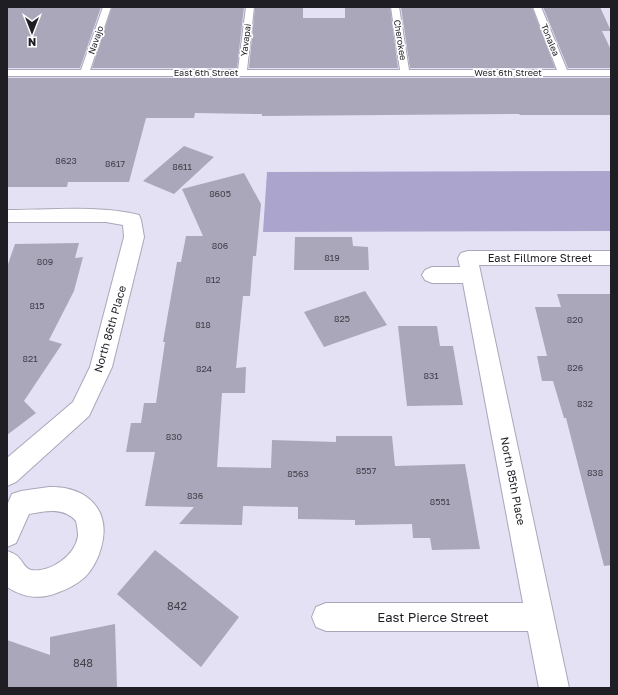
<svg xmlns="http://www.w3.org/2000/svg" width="618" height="695" viewBox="0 0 618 695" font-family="'Golos Text',sans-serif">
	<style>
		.water { fill: #aba4cd }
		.building { fill: #a9a7b9 }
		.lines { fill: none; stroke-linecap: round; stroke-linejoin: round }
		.service-casing { stroke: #a9a7b9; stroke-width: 2 }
		.minor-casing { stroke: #a9a7b9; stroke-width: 2 }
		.service { fill: #fff; fill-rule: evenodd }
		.minor { fill: #fff; fill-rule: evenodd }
		.labels { text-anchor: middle; stroke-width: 3.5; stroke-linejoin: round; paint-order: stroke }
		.far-street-label { font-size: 9px; fill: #1f1e25; stroke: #fff }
		.number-label { font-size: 9px; fill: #42404a }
		.street-label { font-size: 11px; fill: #1f1e25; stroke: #fff }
		.near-number-label { font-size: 11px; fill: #42404a }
		.near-street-label { font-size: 13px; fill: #1f1e25; stroke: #fff }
	</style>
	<rect width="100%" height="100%" fill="#e4e1f5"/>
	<path class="water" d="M 611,171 L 611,231 L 263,232 L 267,172 Z"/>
	<path class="building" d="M 7,7 L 101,7 L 80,68 L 7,68 Z
		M 112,7 L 244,7 L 237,68 L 92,68 Z
		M 255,7 L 303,7 L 303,18 L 345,18 L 345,7 L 390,7 L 398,68 L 249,68 Z
		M 401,7 L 532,7 L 555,68 L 410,68 Z
		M 543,7 L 600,7 L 611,31 L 602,31 L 611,50 L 611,68 L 568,68 Z
		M 7,78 L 611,78 L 611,115 L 520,115 L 519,114 L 262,116 L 262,114 L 195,113 L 194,118 L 146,118 L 129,182 L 68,182 L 67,187 L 7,187 Z
		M 184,146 L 214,157 L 174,194 L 143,181 Z
		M 244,173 L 261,204 L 256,256 L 253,256 L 250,296 L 243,296 L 236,368 L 246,367 L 245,393 L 222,393 L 217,467 L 271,468 L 272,440 L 336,442 L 336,436 L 392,436 L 395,466 L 465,464 L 480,549 L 432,550 L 430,538 L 413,538 L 412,524 L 355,525 L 355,520 L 298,519 L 298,507 L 243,506 L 242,525 L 179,524 L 194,507 L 145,506 L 155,452 L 126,452 L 131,423 L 141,423 L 144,403 L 156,403 L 165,342 L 163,342 L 177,262 L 181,262 L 186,236 L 203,236 L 182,189 Z
		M 295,237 L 352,237 L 353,246 L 368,247 L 369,270 L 294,270 Z
		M 79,243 L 75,258 L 83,257 L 74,291 L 49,340 L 62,344 L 24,401 L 36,413 L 7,435 L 7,267 L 15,244 Z
		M 365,291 L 387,325 L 324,347 L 304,312 Z
		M 557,294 L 611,294 L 611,565 L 604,566 L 566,418 L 564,418 L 553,381 L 542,381 L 537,356 L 547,356 L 535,307 L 561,307 Z
		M 398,326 L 437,326 L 440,346 L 453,346 L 463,405 L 407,406 Z
		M 155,550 L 239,617 L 201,667 L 117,594 Z
		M 115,624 L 117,688 L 7,688 L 7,640 L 50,655 L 50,637 Z"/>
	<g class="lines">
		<g class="service-casing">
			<path id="service" d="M 103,7 L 111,7 L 90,70 L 238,70 L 246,7 L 254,7 L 247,70 L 400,70 L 391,7 L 399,7 L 409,70 L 557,70 L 533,7 L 541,7 L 567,70 L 611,70 L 611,76 L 7,76 L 7,70 L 81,70 Z"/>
		</g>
		<g class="minor-casing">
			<path id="minor" d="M 7,210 C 47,210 101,205 139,215 L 141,220 L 144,237 L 112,367 L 89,416 L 16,482 L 7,486 L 7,458 L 73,402 L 90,367 L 124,237 L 123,225 L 106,222 L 7,222 Z
				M 468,251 L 611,251 L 611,265 L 479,265 L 569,688 L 539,688 L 528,631 L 326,631 L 316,627 L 312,617 L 316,607 L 326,603 L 523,603 L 463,283 L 432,283 L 425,280 L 422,275 L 425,270 L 432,267 L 460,267 L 458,258 L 461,253 Z
				M 49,487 C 87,486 112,510 101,548 C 98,559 92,570 85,577 C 77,584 68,589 59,592 C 40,600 24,598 7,587 L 7,551 C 10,552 13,553 16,555 C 22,559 24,568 31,570 C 50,573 75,556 78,536 C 78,531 77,526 76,521 C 64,507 46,511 29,514 L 16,543 L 7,547 L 7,505 L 12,494 L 21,491 Z"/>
		</g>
		<use href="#service" class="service"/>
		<use href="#minor" class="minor"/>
	</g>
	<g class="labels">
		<g class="far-street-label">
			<text transform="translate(96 40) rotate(-71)" y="3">Navajo</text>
			<text transform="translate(246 40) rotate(-83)" y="3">Yavapai</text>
			<text transform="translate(400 40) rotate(81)" y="3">Cherokee</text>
			<text transform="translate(550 40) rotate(68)" y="3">Tonalea</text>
			<text x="206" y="76">East 6th Street</text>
			<text x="508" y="76">West 6th Street</text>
		</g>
		<g class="number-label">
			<text x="66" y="164">8623</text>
			<text x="115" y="167">8617</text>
			<text x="182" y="170">8611</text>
			<text x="220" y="197">8605</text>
			<text x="220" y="249">806</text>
			<text x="332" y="261">819</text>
			<text x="45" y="265">809</text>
			<text x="213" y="283">812</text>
			<text x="37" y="309">815</text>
			<text x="342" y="322">825</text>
			<text x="575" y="323">820</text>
			<text x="203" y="328">818</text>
			<text x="30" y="362">821</text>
			<text x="575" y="371">826</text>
			<text x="204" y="372">824</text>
			<text x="431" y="379">831</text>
			<text x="585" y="407">832</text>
			<text x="174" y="440">830</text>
			<text x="366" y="474">8557</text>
			<text x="595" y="476">838</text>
			<text x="298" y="477">8563</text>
			<text x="195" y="499">836</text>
			<text x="440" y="505">8551</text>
		</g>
		<g class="street-label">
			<text x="540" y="262">East Fillmore Street</text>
			<text transform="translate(110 329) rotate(-74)" y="4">North 86th Place</text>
			<text transform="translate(513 481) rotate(79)" y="4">North 85th Place</text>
		</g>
		<g class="near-number-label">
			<text x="177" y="610">842</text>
			<text x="83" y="667">848</text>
		</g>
		<g class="near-street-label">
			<text x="433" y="622">East Pierce Street</text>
		</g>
	</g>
	<rect width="618" height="695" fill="none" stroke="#1f1e25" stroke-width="16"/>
	<g transform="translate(32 32) rotate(180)" stroke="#ffffff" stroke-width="3" paint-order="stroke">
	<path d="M0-3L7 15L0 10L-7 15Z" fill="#1f1e25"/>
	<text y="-6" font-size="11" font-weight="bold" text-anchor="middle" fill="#1f1e25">N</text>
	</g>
</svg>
